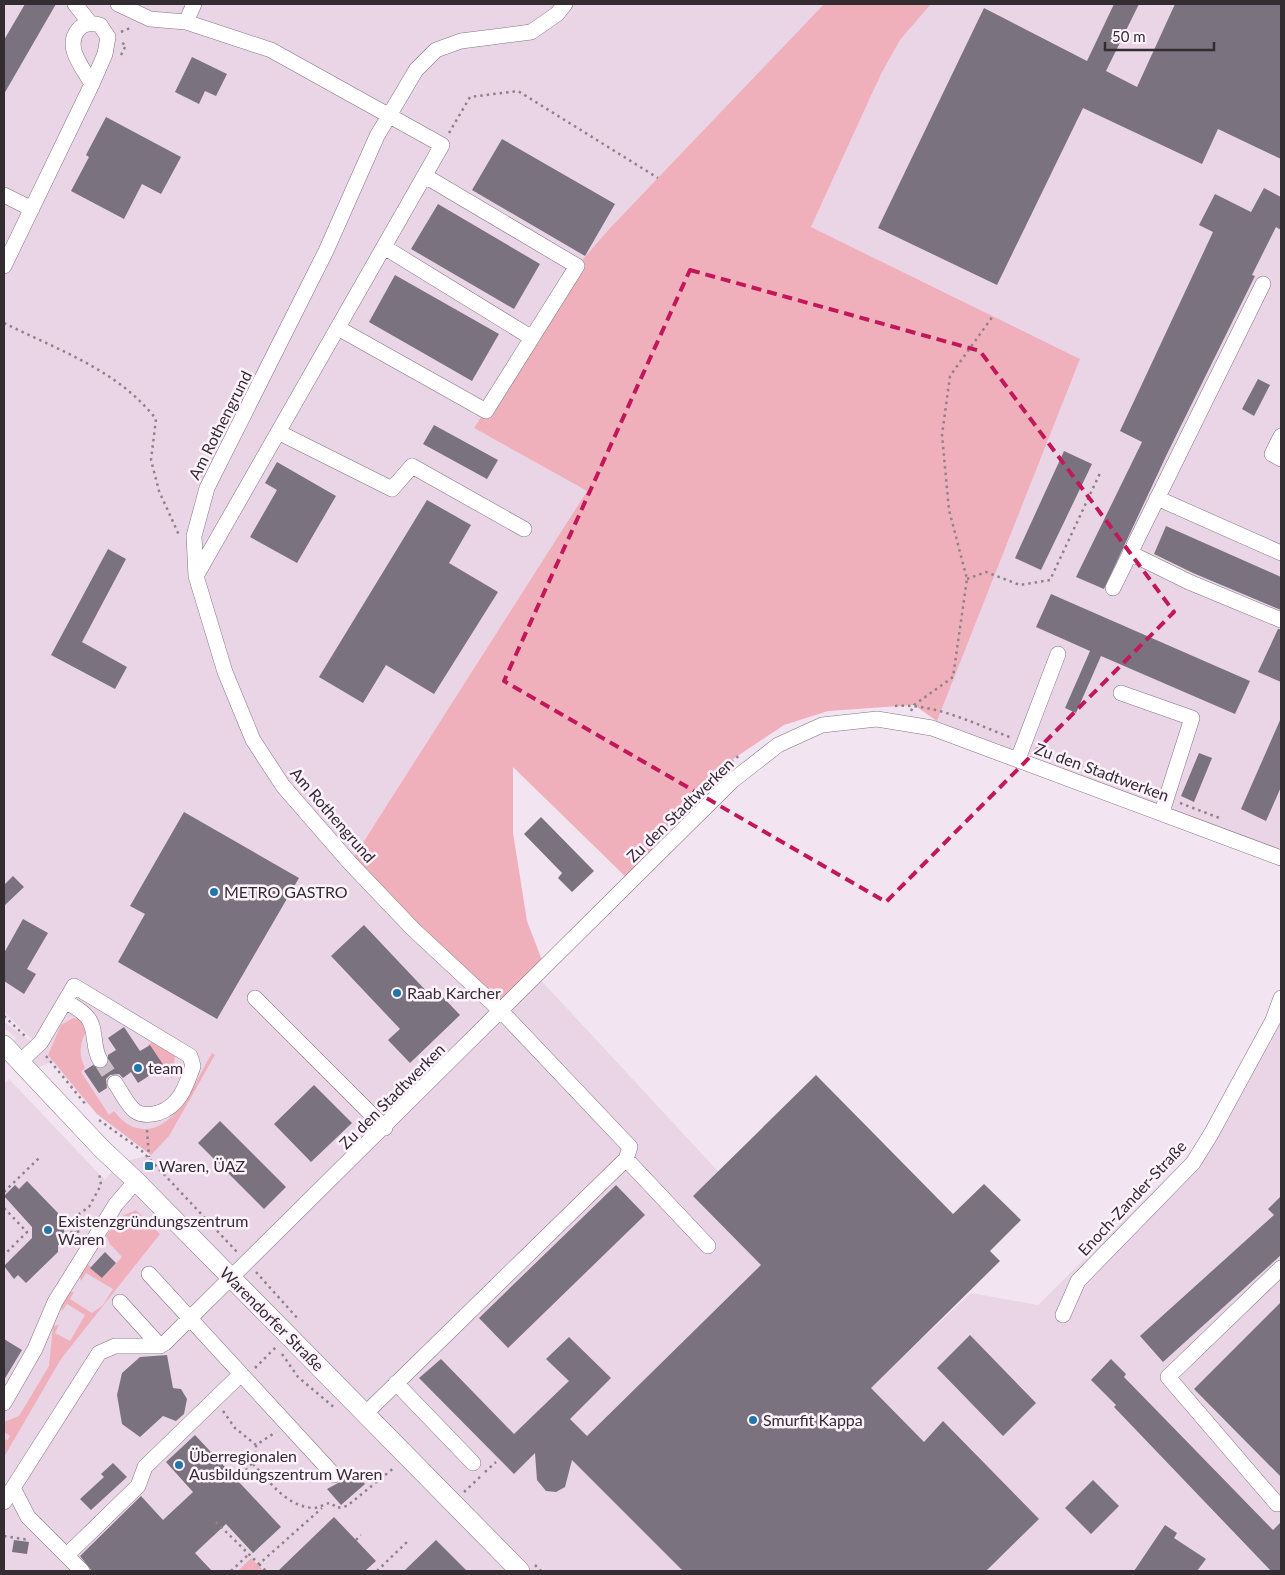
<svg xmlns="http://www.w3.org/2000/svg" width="1285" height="1575" viewBox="0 0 1285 1575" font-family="Lato,sans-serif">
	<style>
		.built { fill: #ead5e7 }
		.green { fill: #f0b0bb }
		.building { fill: #7a727f }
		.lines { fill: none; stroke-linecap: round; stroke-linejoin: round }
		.minor-tunnel { stroke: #ccbfca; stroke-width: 15; stroke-dasharray: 15 8; stroke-linecap: butt }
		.minor-casing { stroke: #827580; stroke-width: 16 }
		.major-casing { stroke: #827580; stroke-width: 20 }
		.path { stroke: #8d838b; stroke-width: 2.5; stroke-dasharray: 2.5 4; stroke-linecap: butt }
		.minor { stroke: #fff; stroke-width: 15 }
		.major { stroke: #fff; stroke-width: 19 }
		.marked { fill: none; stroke: #c2185b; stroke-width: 4; stroke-dasharray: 10 6; stroke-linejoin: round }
		.poi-dot { fill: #2276a6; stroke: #fef2fc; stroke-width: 2 }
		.labels { text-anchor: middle; stroke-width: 5; stroke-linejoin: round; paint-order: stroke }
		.street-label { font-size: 16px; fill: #332d32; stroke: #fef2fc }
		.poi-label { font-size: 16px; fill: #332d32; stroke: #fef2fc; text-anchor: start }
	</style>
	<rect width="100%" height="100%" fill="#f2e4f0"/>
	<path class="built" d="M 4,4 L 824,4 L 611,227 L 474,428 L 587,491 L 350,863 L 537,976 L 896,1363 L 971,1293 L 1038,1305 L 1211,1134 L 1281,998 L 1281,1571 L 4,1571 L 4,1084 L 9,1079 L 105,1180 L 118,1163 L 151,1155 L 97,1114 L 67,1080 L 54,1061 L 30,1071 L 7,1048 L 16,1038 L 4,1028 L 4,1022 L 44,1051 L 4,1012 Z
		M 931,4 L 1281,4 L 1281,858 L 937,721 L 1080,359 L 811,227 L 881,74 L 900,40 Z"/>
	<path class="green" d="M 824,4 L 931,4 L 900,40 L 881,74 L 811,227 L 1080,359 L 937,721 L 914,705 L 828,711 L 784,725 L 727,763 L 678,813 L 631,882 L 513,767 L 513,833 L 527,921 L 545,968 L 502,1012 L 350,863 L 587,491 L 474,428 L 577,266 L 611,227 Z
		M 73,1018 L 83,1020 L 86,1031 C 80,1045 78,1054 85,1068 L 81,1072 L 109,1115 L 114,1111 C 122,1121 130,1128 143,1129 C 177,1131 197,1078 212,1053 L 215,1055 L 169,1136 L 151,1155 L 97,1114 L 48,1055 L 61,1025 Z
		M 152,1042 L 175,1056 L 172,1079 L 148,1045 Z
		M 136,1210 L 160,1234 L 61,1359 L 4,1457 L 4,1439 L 8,1440 L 10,1436 L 4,1432 L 4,1422 L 19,1416 L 49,1366 L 53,1326 L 59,1325 L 55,1333 L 70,1341 L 85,1315 L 67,1304 L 62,1311 L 61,1306 L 68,1292 L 74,1292 L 70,1299 L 92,1313 L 103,1305 L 113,1289 L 86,1273 L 81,1281 L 79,1276 L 87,1263 L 102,1278 L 122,1257 L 110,1244 L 106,1236 L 120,1217 Z
		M 251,1558 L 264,1571 L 238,1571 Z"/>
	<path class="building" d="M 25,4 L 56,4 L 4,94 L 4,40 Z
		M 1114,4 L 1139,4 L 1106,71 L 1137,87 L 1175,4 L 1281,4 L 1281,159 L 1218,129 L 1202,164 L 1083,108 L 997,285 L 878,228 L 984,8 L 1087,61 Z
		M 192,57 L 227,74 L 216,96 L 205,91 L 199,104 L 175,92 Z
		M 106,117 L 181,157 L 161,194 L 142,184 L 124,219 L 71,191 L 89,157 L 86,155 Z
		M 502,139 L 615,204 L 585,256 L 472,190 Z
		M 1264,188 L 1281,197 L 1281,230 L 1276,227 L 1252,275 L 1255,276 L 1167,454 L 1104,589 L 1076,577 L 1142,442 L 1120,431 L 1213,232 L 1199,225 L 1215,194 L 1251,212 Z
		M 438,204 L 540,264 L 514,309 L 411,249 Z
		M 395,275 L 499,334 L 472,381 L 369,322 Z
		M 1258,379 L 1270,385 L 1254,416 L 1242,409 Z
		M 434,425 L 498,460 L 487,479 L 423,444 Z
		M 1064,451 L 1092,464 L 1041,570 L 1015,558 Z
		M 277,462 L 336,496 L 297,563 L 250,537 L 277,490 L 265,483 Z
		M 427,500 L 471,525 L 449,563 L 498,592 L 434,694 L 386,665 L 363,703 L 319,677 Z
		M 1166,526 L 1281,577 L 1281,610 L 1193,573 L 1154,554 Z
		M 108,549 L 126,559 L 82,642 L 127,667 L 115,689 L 51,655 Z
		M 1051,594 L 1250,681 L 1235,714 L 1101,656 L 1076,713 L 1065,708 L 1090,651 L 1036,627 Z
		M 1278,629 L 1281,629 L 1281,682 L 1258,672 Z
		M 1281,718 L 1281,787 L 1266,821 L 1241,809 Z
		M 1199,753 L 1212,758 L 1194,802 L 1181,796 Z
		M 184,812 L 299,878 L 217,1019 L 118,962 L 145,914 L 130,906 Z
		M 541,817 L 594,871 L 572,892 L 558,878 L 562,873 L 524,834 Z
		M 13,876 L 24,887 L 4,906 L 4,885 Z
		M 23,919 L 48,933 L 27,969 L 36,974 L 24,994 L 4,981 L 4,953 Z
		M 364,925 L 431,996 L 437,991 L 460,1015 L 410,1063 L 388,1040 L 400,1029 L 331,956 Z
		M 124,1027 L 140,1051 L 150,1045 L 164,1066 L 138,1083 L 131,1072 L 123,1078 L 119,1074 L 110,1075 L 106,1079 L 107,1088 L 99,1093 L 84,1071 L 93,1065 L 100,1069 L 107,1066 L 108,1055 L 116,1050 L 108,1038 Z
		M 816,1075 L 953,1214 L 984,1184 L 1021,1220 L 990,1251 L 1000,1261 L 871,1388 L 924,1442 L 943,1421 L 1039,1519 L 986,1571 L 683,1571 L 572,1460 L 565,1487 L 556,1492 L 546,1491 L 537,1480 L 535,1453 L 514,1474 L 419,1378 L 441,1359 L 514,1434 L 569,1381 L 546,1359 L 569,1337 L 611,1378 L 570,1419 L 587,1436 L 761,1265 L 693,1196 Z
		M 314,1085 L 352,1123 L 311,1162 L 274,1124 Z
		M 220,1121 L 286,1187 L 264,1209 L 198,1143 Z
		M 27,1181 L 58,1213 L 58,1220 L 64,1220 L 64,1245 L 58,1245 L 58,1252 L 26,1283 L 18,1275 L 14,1279 L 4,1266 L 32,1238 L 32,1227 L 4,1196 L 15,1185 L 19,1189 Z
		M 616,1185 L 645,1215 L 508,1348 L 479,1318 Z
		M 1281,1196 L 1281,1255 L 1163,1362 L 1140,1336 L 1274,1215 L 1268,1209 Z
		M 105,1252 L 116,1263 L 102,1278 L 90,1268 Z
		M 1281,1302 L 1281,1477 L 1194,1389 Z
		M 970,1335 L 1036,1403 L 1003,1436 L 937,1368 Z
		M 4,1339 L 22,1350 L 4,1380 Z
		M 167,1355 L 173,1388 L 181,1389 L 187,1399 L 184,1414 L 176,1421 L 163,1416 L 140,1437 L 122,1424 L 117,1395 L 122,1373 L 140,1357 Z
		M 1111,1359 L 1126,1374 L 1124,1377 L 1273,1530 L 1281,1522 L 1281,1571 L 1271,1571 L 1114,1407 L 1116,1405 L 1091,1380 Z
		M 195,1435 L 281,1527 L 253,1553 L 226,1524 L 195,1553 L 212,1571 L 92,1571 L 80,1556 L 141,1496 L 163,1520 L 193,1492 L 166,1462 Z
		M 113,1463 L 127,1477 L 91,1510 L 80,1499 L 104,1477 L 101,1474 Z
		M 351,1469 L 365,1484 L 341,1505 L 327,1489 L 340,1482 L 343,1476 Z
		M 1093,1480 L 1119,1506 L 1091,1534 L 1065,1508 Z
		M 334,1517 L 376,1561 L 365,1571 L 278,1571 Z
		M 1165,1525 L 1177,1533 L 1174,1538 L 1206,1559 L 1197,1571 L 1134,1571 Z
		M 14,1540 L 29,1542 L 27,1554 L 12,1552 Z
		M 436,1540 L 467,1571 L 404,1571 Z"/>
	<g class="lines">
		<path class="minor-tunnel" d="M 100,1060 L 115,1083"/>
		<g class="minor-casing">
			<path id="minor" d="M 75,4 L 90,23
				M 118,4 L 150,19 L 186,22 L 271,50 L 442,145 L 196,576
				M 565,4 L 557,14 L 531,32 L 461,41 L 436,50 L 416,70 L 377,136 L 326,251 L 207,488 L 194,536 L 196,576 L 225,672 L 253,740 L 283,786 L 350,863 L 413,929 L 502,1012 L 630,1147 L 626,1159 L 708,1246
				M 186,22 L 194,4
				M 4,195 L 32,209
				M 384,247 L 532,338
				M 4,266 L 92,84 L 105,54 L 108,37 L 100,25 C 92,23 83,23 78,30 C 64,47 83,68 92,84
				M 338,328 L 486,411 L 577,266 L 425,176
				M 278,432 L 392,489 L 412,466 L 524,529
				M 1281,436 L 1272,454 L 1281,459
				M 1157,498 L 1281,553
				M 1130,553 L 1189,582 L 1281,620
				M 1113,588 L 1263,284
				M 1121,693 L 1192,718 L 1162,812
				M 1018,759 L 1058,654
				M 255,998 L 385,1128
				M 65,1001 C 73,1006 83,1011 88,1018 C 97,1030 92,1047 100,1060
				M 20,1062 L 41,1042 L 74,986 L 190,1056 L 193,1066 C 186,1086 180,1106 158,1113 C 150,1115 142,1116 135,1111 C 127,1105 121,1091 115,1083
				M 149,1274 L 334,1475
				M 120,1302 L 160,1346
				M 1063,1315 L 1078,1281 L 1193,1163 L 1211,1134 L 1273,1020 L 1281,998
				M 396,1383 L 473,1463
				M 4,1403 L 35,1349 L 55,1302 L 116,1204 L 136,1181
				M 365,1414 L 626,1159
				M 13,1488 L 28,1517 L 82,1571
				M 4,1502 L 99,1353 L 115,1346 L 160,1346 L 165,1343 L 732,781 L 778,745 L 822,725 L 877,719 L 932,728 L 1281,858
				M 1277,1504 L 1168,1377 L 1281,1268
				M 67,1555 L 138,1486 L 145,1467 L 241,1374"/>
		</g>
		<g class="major-casing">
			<path id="major" d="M 4,1045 L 102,1149 L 136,1181 L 520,1571"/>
		</g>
		<path class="path" d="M 121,32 L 132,27
			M 121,55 L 126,45 L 122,43
			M 449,133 L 470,97 L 518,91 L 658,178
			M 4,323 C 58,350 118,370 156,419 L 151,460 L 159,491 L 179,535
			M 967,579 L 986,572 L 1020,585 L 1050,580 L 1101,471
			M 895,706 C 935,703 975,724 1012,738
			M 911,711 L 914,705 L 953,677 L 967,579 L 949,510 L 942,435 L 950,376 L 993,316
			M 1038,748 L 1154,793
			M 716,774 L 741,754
			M 1180,803 L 1222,819
			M 4,1016 L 26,1037
			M 46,1056 L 87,1106
			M 99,1120 L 141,1150 L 237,1252
			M 147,1130 L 149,1157
			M 4,1192 L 40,1157
			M 4,1208 L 27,1232 L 4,1255
			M 64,1233 L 83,1231
			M 75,1240 L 75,1222 L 79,1214 L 89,1207 L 101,1185 L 99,1173
			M 256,1272 L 299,1320
			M 282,1354 L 298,1377 L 336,1409
			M 255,1368 L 276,1347
			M 223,1411 L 235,1428 L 256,1445 L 276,1432
			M 253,1464 C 270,1482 286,1506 313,1508 C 321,1508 324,1503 331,1503 L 337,1508 L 347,1506 L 395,1467
			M 485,1472 L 496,1462
			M 236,1479 C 249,1468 256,1463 256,1445
			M 464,1492 L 481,1476
			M 216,1522 L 259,1564 L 322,1508
			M 4,1536 L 29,1540
			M 356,1540 L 361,1535
			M 259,1564 L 266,1571
			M 535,1565 L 541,1571
			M 231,1571 L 249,1554
			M 377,1571 L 408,1541"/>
		<use href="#minor" class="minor"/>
		<use href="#major" class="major"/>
	</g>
	<path class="marked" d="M 690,270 L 980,351 L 1174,612 L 886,902 L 504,681 Z"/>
	<g class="poi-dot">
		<circle cx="214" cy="892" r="5"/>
		<circle cx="397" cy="993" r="5"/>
		<circle cx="138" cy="1068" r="5"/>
		<rect x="144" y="1161" width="10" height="10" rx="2.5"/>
		<circle cx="48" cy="1230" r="5"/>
		<circle cx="753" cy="1420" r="5"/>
		<circle cx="179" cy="1465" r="5"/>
	</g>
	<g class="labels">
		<g class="street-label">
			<text transform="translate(220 425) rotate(-63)" y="6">Am Rothengrund</text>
			<text transform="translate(1102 772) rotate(20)" y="6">Zu den Stadtwerken</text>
			<text transform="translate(680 810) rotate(-44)" y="6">Zu den Stadtwerken</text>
			<text transform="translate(333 815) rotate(49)" y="6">Am Rothengrund</text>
			<text transform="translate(392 1096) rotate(-45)" y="6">Zu den Stadtwerken</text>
			<text transform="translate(1132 1198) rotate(-47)" y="6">Enoch-Zander-Straße</text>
			<text transform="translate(272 1319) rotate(45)" y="6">Warendorfer Straße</text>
		</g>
		<g class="poi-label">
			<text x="224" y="898">METRO GASTRO</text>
			<text x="407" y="999">Raab Karcher</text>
			<text x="148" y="1074">team</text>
			<text x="159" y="1172">Waren, ÜAZ</text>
			<text x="58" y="1227">Existenzgründungszentrum<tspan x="58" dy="18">Waren</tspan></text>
			<text x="763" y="1426">Smurfit Kappa</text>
			<text x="189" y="1462">Überregionalen<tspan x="189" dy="18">Ausbildungszentrum Waren</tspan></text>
		</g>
	</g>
	<rect width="1285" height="1575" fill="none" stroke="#332d32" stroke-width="10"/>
	<path d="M1105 42v8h109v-8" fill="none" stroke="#332d32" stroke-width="2.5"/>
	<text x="1112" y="42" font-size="15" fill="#332d32" stroke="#fef2fc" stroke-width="4" paint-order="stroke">50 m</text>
</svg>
